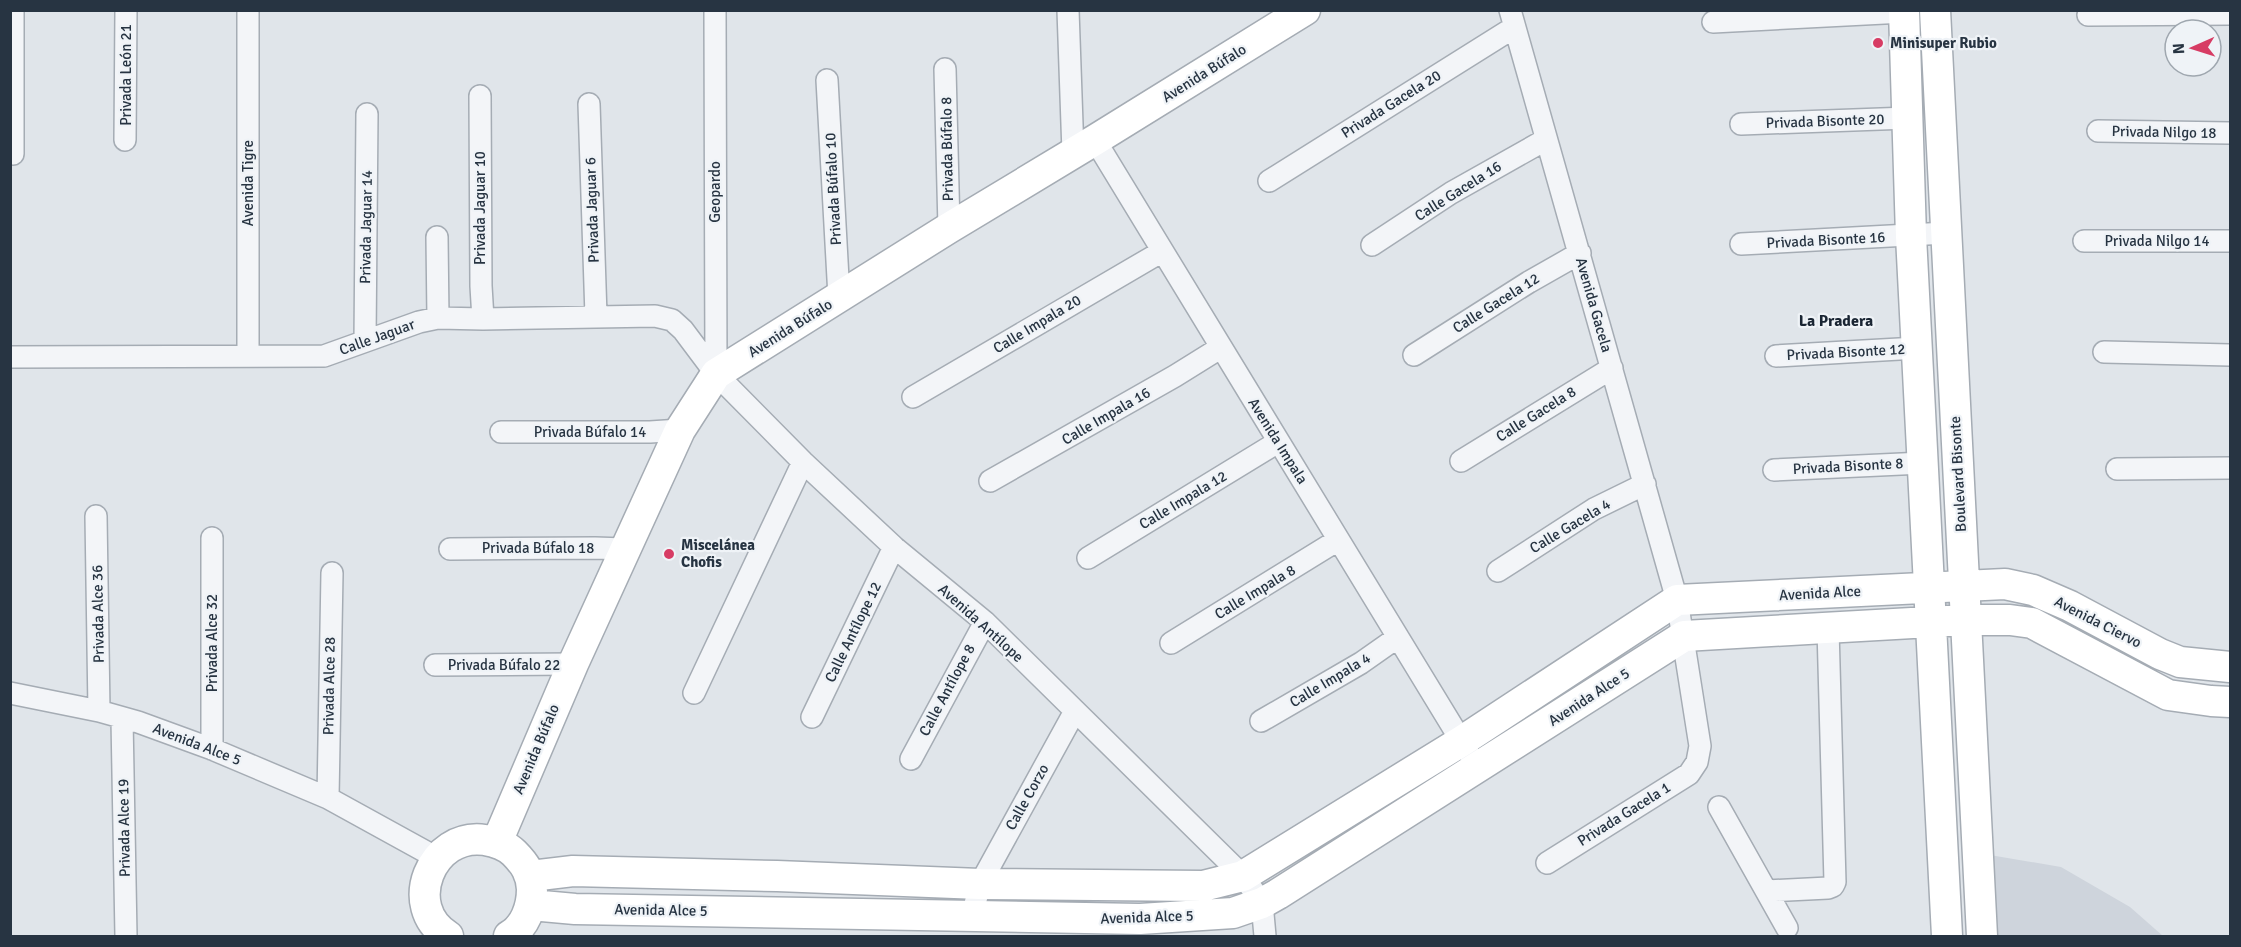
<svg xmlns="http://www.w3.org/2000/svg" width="2241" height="947" viewBox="0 0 2241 947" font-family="Signika,sans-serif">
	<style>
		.built { fill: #ced4dc }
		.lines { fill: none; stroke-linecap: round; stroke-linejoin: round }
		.street-casing { stroke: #a5acb4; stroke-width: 24 }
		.secondary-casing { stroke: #a5acb4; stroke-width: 33 }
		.street { stroke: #f3f5f8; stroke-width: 21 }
		.secondary { stroke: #fff; stroke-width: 30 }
		.poi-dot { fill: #d73c64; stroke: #eff3f7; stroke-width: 2 }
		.labels { text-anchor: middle; stroke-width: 4.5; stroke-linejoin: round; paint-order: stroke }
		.poi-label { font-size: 15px; font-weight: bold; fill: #273442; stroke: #eff3f7; text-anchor: start }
		.street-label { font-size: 15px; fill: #273442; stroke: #eff3f7 }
		.neighbourhood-label { font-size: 16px; font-weight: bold; fill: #1a2533; stroke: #eff3f7 }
	</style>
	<rect width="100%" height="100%" fill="#e0e5ea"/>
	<path class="built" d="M 1978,853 L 2061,867 L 2130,907 L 2163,936 L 1982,936 Z"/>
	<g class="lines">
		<g class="street-casing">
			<path id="street" d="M 13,10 L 13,154
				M 715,10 L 716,374
				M 1068,10 L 1073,153
				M 1510,10 L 1677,600 L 1700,746 L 1697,762 L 1689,774 L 1547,863
				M 2088,15 L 2230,14
				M 1713,22 L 1904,12
				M 945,69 L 949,228
				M 827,80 L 839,297
				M 480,96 L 481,286 L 483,319
				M 589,104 L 596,316
				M 1741,124 L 1908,118
				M 2098,131 L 2230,133
				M 125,140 L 126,10
				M 1095,140 L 1468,752
				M 1269,181 L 1513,28
				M 437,237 L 438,318
				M 2084,241 L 2230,241
				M 1741,244 L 1946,233
				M 1372,245 L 1451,193 L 1545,140
				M 365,341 L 367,114
				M 2104,352 L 2230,355
				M 248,355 L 248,10
				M 1414,355 L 1529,282 L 1580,253
				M 1776,356 L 1917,348
				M 10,357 L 324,356 L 419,322 L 438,318 L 483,319 L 655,316 L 672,320 L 683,330 L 716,374 L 803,462 L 894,547 L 985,622 L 1243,876 L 1262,903 L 1265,936
				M 913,397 L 1161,252
				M 501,432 L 650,432 L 680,430
				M 1461,461 L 1612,368
				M 2117,469 L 2230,468
				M 1774,470 L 1923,463
				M 990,481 L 1175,376 L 1220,348
				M 96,516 L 99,711
				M 450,549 L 595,548 L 625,549
				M 1088,558 L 1278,442
				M 1498,571 L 1594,509 L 1645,484
				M 1171,643 L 1338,540
				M 435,665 L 573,664
				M 10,693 L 99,711 L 138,722 L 212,749 L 328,798 L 437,858
				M 694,693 L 803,462
				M 812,717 L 894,547
				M 122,719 L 126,936
				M 1261,721 L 1361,663 L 1398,637
				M 212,749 L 212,538
				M 911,759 L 985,622
				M 328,798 L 332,573
				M 1719,807 L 1787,928
				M 1767,891 L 1828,888 L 1833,886 L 1835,882 L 1828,629
				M 972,916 L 980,884 L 1075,711"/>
		</g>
		<g class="secondary-casing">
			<path id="secondary" d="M 1904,10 L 1911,236 L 1947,936
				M 1935,10 L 1982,936
				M 497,842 L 573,664 L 680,430 L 716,374 L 949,228 L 1095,140 L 1305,10
				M 531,876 L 573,871 L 777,876 L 980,884 L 1203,886 L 1243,876 L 1462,741 L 1677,600 L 2005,584 L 2033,590 L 2070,606 L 2160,654 L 2180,662 L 2230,667
				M 531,905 L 575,909 L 1140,919 L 1233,913 L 1262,903 L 1278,894 L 1684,636 L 1965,620 L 2010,620 L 2032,623 L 2168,695 L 2211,701 L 2230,702
				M 448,936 C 401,907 431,832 485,840 C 496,842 506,845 514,853 C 525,864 531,873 532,889 C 532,907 525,927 509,936"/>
		</g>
		<use href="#street" class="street"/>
		<use href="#secondary" class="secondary"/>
	</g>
	<g class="poi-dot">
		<circle cx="1878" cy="43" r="6"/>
		<circle cx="669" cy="554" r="6"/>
	</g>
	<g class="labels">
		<g class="poi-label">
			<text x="1890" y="48">Minisuper Rubio</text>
			<text x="681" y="550">Miscelánea<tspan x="681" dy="17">Chofis</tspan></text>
		</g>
		<g class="street-label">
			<text transform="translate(1204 73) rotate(-32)" y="5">Avenida Búfalo</text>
			<text transform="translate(126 75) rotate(-90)" y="5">Privada León 21</text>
			<text transform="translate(1391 104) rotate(-32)" y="5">Privada Gacela 20</text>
			<text transform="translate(1825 121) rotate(-2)" y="5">Privada Bisonte 20</text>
			<text transform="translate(2164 132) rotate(1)" y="5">Privada Nilgo 18</text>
			<text transform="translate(947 149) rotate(-91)" y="5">Privada Búfalo 8</text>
			<text transform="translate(248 183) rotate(-90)" y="5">Avenida Tigre</text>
			<text transform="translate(833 189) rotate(-93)" y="5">Privada Búfalo 10</text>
			<text transform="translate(1458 191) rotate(-32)" y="5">Calle Gacela 16</text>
			<text transform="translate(715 192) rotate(-90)" y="5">Geopardo</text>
			<text transform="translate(480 208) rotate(-90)" y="5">Privada Jaguar 10</text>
			<text transform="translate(592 210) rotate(-92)" y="5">Privada Jaguar 6</text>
			<text transform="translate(366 227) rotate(-89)" y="5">Privada Jaguar 14</text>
			<text transform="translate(1826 240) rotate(-3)" y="5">Privada Bisonte 16</text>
			<text x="2157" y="246">Privada Nilgo 14</text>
			<text transform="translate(1496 303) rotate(-32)" y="5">Calle Gacela 12</text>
			<text transform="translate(1594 305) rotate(74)" y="5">Avenida Gacela</text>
			<text transform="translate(1037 324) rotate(-31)" y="5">Calle Impala 20</text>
			<text transform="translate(790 328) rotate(-32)" y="5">Avenida Búfalo</text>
			<text transform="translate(377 337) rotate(-20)" y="5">Calle Jaguar</text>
			<text transform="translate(1846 352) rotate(-3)" y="5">Privada Bisonte 12</text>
			<text transform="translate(1536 414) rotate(-32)" y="5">Calle Gacela 8</text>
			<text transform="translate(1106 416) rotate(-30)" y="5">Calle Impala 16</text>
			<text x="590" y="437">Privada Búfalo 14</text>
			<text transform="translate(1278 441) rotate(58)" y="5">Avenida Impala</text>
			<text transform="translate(1848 466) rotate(-3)" y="5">Privada Bisonte 8</text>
			<text transform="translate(1958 474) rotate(-93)" y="5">Boulevard Bisonte</text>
			<text transform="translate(1183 500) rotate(-31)" y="5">Calle Impala 12</text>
			<text transform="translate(1570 526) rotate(-31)" y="5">Calle Gacela 4</text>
			<text x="538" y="553">Privada Búfalo 18</text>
			<text transform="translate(1255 592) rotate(-31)" y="5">Calle Impala 8</text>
			<text transform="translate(1820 593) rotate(-3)" y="5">Avenida Alce</text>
			<text transform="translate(98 614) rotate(-91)" y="5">Privada Alce 36</text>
			<text transform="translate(2098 622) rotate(27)" y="5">Avenida Ciervo</text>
			<text transform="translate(981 623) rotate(42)" y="5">Avenida Antílope</text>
			<text transform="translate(853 632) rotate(-64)" y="5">Calle Antílope 12</text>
			<text transform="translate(212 643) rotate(-90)" y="5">Privada Alce 32</text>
			<text x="504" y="670">Privada Búfalo 22</text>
			<text transform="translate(1330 680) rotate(-31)" y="5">Calle Impala 4</text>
			<text transform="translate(329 686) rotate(-89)" y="5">Privada Alce 28</text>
			<text transform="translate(947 690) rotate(-62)" y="5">Calle Antílope 8</text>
			<text transform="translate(1589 697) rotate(-33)" y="5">Avenida Alce 5</text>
			<text transform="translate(197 744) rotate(21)" y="5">Avenida Alce 5</text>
			<text transform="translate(536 749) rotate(-67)" y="5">Avenida Búfalo</text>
			<text transform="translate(1027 797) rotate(-61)" y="5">Calle Corzo</text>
			<text transform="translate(1624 814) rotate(-32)" y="5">Privada Gacela 1</text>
			<text transform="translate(124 828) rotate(-91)" y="5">Privada Alce 19</text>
			<text transform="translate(661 910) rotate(1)" y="5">Avenida Alce 5</text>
			<text transform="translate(1147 917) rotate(-2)" y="5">Avenida Alce 5</text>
		</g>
		<g class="neighbourhood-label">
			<text x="1836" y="326">La Pradera</text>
		</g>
	</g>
	<rect width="2241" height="947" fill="none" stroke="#273442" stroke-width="24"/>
	<g transform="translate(2193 48) rotate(267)"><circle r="28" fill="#eff3f7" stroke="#9fa7af" stroke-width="1.5"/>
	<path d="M0-4.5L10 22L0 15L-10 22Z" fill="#d73c64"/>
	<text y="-9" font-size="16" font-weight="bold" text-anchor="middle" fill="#273442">N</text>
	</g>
</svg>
